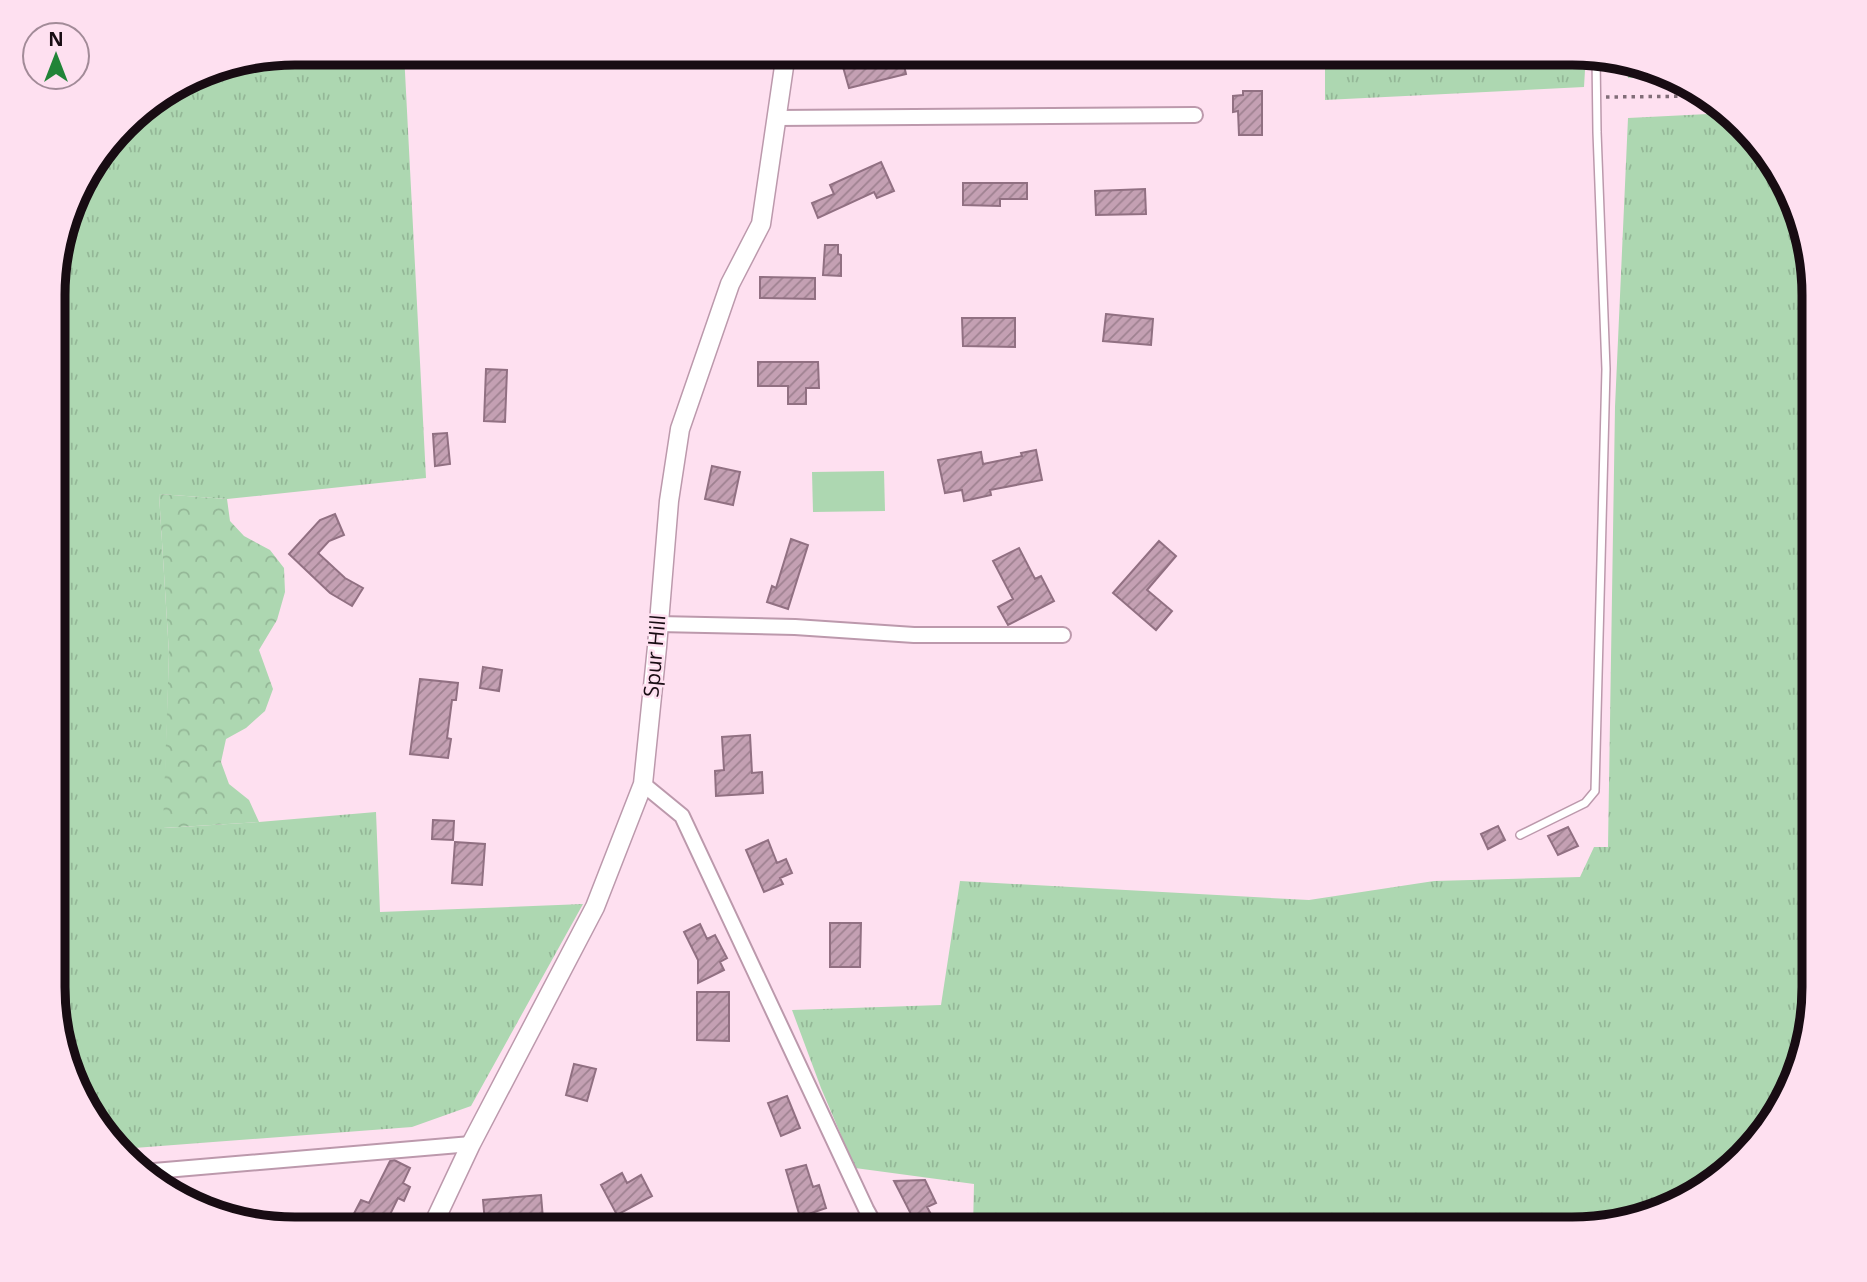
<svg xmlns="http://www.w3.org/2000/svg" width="1867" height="1282" viewBox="0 0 1867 1282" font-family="'Open Sans',sans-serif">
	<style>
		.grass { fill: url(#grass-tufts) }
		.forest { fill: url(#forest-crowns) }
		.park { fill: #add7b1 }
		.building { fill: url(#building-hatch); stroke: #917082; stroke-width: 2 }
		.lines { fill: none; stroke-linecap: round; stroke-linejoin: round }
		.service-casing { stroke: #bc99ac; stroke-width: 10 }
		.minor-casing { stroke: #bc99ac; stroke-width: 18 }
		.tertiary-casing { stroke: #bc99ac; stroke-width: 21 }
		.path { stroke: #816d78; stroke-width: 3.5; stroke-dasharray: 3.5 5; stroke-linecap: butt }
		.service { stroke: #fff; stroke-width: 7 }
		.minor { stroke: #fff; stroke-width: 14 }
		.tertiary { stroke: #fff; stroke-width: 18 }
		.labels { text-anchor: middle; stroke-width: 5; stroke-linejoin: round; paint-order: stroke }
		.street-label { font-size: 21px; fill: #180c13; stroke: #fee0f0 }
		.rim { fill: none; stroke: #180c13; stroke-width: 9 }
	</style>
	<defs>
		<pattern id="grass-tufts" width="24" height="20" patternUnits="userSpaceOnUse" patternTransform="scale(1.75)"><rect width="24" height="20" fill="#add7b1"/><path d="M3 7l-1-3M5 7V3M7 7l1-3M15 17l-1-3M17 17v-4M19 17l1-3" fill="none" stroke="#94b797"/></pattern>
		<pattern id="forest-crowns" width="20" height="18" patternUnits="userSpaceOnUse" patternTransform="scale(1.75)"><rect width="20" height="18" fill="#add7b1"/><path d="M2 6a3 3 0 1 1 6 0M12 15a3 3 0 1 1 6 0" fill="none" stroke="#94b797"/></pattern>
		<pattern id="building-hatch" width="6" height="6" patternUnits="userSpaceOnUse" patternTransform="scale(1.75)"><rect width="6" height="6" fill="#c4a0b3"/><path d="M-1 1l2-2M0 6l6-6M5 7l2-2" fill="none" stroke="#9e8190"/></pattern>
	</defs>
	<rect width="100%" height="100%" fill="#fee0f0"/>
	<path class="grass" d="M 295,53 L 404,53 L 426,478 L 227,499 L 159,494 L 169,653 L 164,828 L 259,822 L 376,812 L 380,912 L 583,904 L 471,1106 L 412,1127 L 121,1149 L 85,1108 L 55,1018 L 55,264 L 78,188 L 135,113 L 203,71 Z
		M 1202,53 L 1586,53 L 1584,87 L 1325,100 L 1325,57 L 1204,63 Z
		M 1627,61 L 1650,66 L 1672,77 L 1628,78 Z
		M 1728,113 L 1782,174 L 1814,280 L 1814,1002 L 1801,1065 L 1765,1134 L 1679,1204 L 1572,1229 L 973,1229 L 974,1184 L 855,1168 L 821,1088 L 792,1010 L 941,1005 L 960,881 L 1309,900 L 1434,881 L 1580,877 L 1594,847 L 1608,847 L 1615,407 L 1628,118 Z
		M 734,1219 L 859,1219 L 865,1229 L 734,1229 Z"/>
	<path class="forest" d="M 159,494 L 227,499 L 230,521 L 244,536 L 270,550 L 284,568 L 285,592 L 277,620 L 259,650 L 273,689 L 265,711 L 246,728 L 226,739 L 221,762 L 229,784 L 249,800 L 259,822 L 163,828 L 169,653 Z"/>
	<path class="park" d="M 884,471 L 885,511 L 813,512 L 812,472 Z"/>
	<path class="building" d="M 877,53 L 901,53 L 906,74 L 849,88 L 843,67 L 878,58 Z
		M 1243,91 L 1262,91 L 1262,135 L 1239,135 L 1238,111 L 1233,112 L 1233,96 L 1243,95 Z
		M 881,162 L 894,191 L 877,198 L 874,192 L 818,218 L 812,203 L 834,194 L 830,185 Z
		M 963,183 L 1027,183 L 1027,199 L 1000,199 L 1000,206 L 963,205 Z
		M 1145,189 L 1146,214 L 1096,215 L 1095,191 Z
		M 825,245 L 838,245 L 838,254 L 841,255 L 841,276 L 823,275 Z
		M 760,277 L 815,278 L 815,299 L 760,298 Z
		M 1106,314 L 1153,319 L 1151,345 L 1103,341 Z
		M 962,318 L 1015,318 L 1015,347 L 963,346 Z
		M 758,362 L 818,362 L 819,388 L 806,388 L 806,404 L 788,404 L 788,386 L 758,386 Z
		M 486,369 L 507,370 L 505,422 L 484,421 Z
		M 447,433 L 450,464 L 435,466 L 433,434 Z
		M 1036,450 L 1042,480 L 990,490 L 991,495 L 964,501 L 962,490 L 945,493 L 938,460 L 981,452 L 983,464 L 1022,456 L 1021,453 Z
		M 712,466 L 740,472 L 733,505 L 705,499 Z
		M 335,514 L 344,535 L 329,541 L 318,553 L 345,578 L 363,588 L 352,606 L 330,593 L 289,554 L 320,520 Z
		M 791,539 L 808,545 L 788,609 L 767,602 L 772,586 L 776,588 Z
		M 1159,541 L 1176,556 L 1147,590 L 1172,611 L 1156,630 L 1113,593 Z
		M 1019,548 L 1035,579 L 1041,576 L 1054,601 L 1008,625 L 998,607 L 1013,599 L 993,561 Z
		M 483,667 L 502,670 L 499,691 L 480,688 Z
		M 420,679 L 458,683 L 456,700 L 452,700 L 447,738 L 451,739 L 448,758 L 410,754 Z
		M 750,735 L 752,773 L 762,772 L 763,793 L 716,796 L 715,771 L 724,770 L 722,737 Z
		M 433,820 L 454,821 L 453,840 L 432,839 Z
		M 1498,826 L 1505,840 L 1488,849 L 1481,834 Z
		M 1568,827 L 1578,846 L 1558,855 L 1548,836 Z
		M 768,840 L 777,863 L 786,859 L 792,873 L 780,878 L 783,884 L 764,892 L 746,850 Z
		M 455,842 L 485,844 L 482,885 L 452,883 Z
		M 830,923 L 861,923 L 860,967 L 830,967 Z
		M 700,924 L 707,939 L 715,935 L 727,958 L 720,962 L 724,970 L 698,983 L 698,960 L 684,932 Z
		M 697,992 L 729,992 L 729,1041 L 697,1040 Z
		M 574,1064 L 596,1069 L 587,1101 L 566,1095 Z
		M 787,1096 L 800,1128 L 781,1136 L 768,1103 Z
		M 394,1160 L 410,1168 L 403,1183 L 410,1187 L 404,1201 L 398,1198 L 383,1229 L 346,1229 L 361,1200 L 369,1203 L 390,1161 Z
		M 806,1165 L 813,1187 L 819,1185 L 826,1208 L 800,1217 L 786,1170 Z
		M 622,1173 L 627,1183 L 641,1175 L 652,1196 L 617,1215 L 601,1185 Z
		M 925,1180 L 936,1203 L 927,1207 L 939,1229 L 888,1229 L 912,1216 L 894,1181 Z
		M 541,1195 L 543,1219 L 485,1223 L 483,1200 Z"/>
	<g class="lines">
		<g class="service-casing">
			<path id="service" d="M 1520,835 L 1585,803 L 1595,791 L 1606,369 L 1597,132 L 1596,55"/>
		</g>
		<g class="minor-casing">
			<path id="minor" d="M 776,118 L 1195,115
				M 658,624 L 795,627 L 914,635 L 1063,635
				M 643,784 L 682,816 L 866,1209 L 877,1229
				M 142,1172 L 471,1144"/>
		</g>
		<g class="tertiary-casing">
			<path id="tertiary" d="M 431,1229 L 471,1144 L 595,907 L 643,784 L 657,647 L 669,501 L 680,429 L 730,284 L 761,224 L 786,53"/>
		</g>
		<path class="path" d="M 1606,97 L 1707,96"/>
		<use href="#service" class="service"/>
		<use href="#minor" class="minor"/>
		<use href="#tertiary" class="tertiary"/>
	</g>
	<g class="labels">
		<g class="street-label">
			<text transform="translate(655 656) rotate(-85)" y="7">Spur Hill</text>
		</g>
	</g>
	<path d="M0 0H1867V1282H0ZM295 65H1572A230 230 0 0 1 1802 295V987A230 230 0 0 1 1572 1217H295A230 230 0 0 1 65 987V295A230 230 0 0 1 295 65Z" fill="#fee0f0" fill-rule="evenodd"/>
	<path class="rim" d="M295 65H1572A230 230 0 0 1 1802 295V987A230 230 0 0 1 1572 1217H295A230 230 0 0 1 65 987V295A230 230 0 0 1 295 65Z"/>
	<g transform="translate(56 56)"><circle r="33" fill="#fee0f0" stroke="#a28b98" stroke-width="2"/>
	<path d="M0-5L12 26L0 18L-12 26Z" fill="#218438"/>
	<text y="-10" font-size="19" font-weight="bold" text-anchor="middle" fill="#180c13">N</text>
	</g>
</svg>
